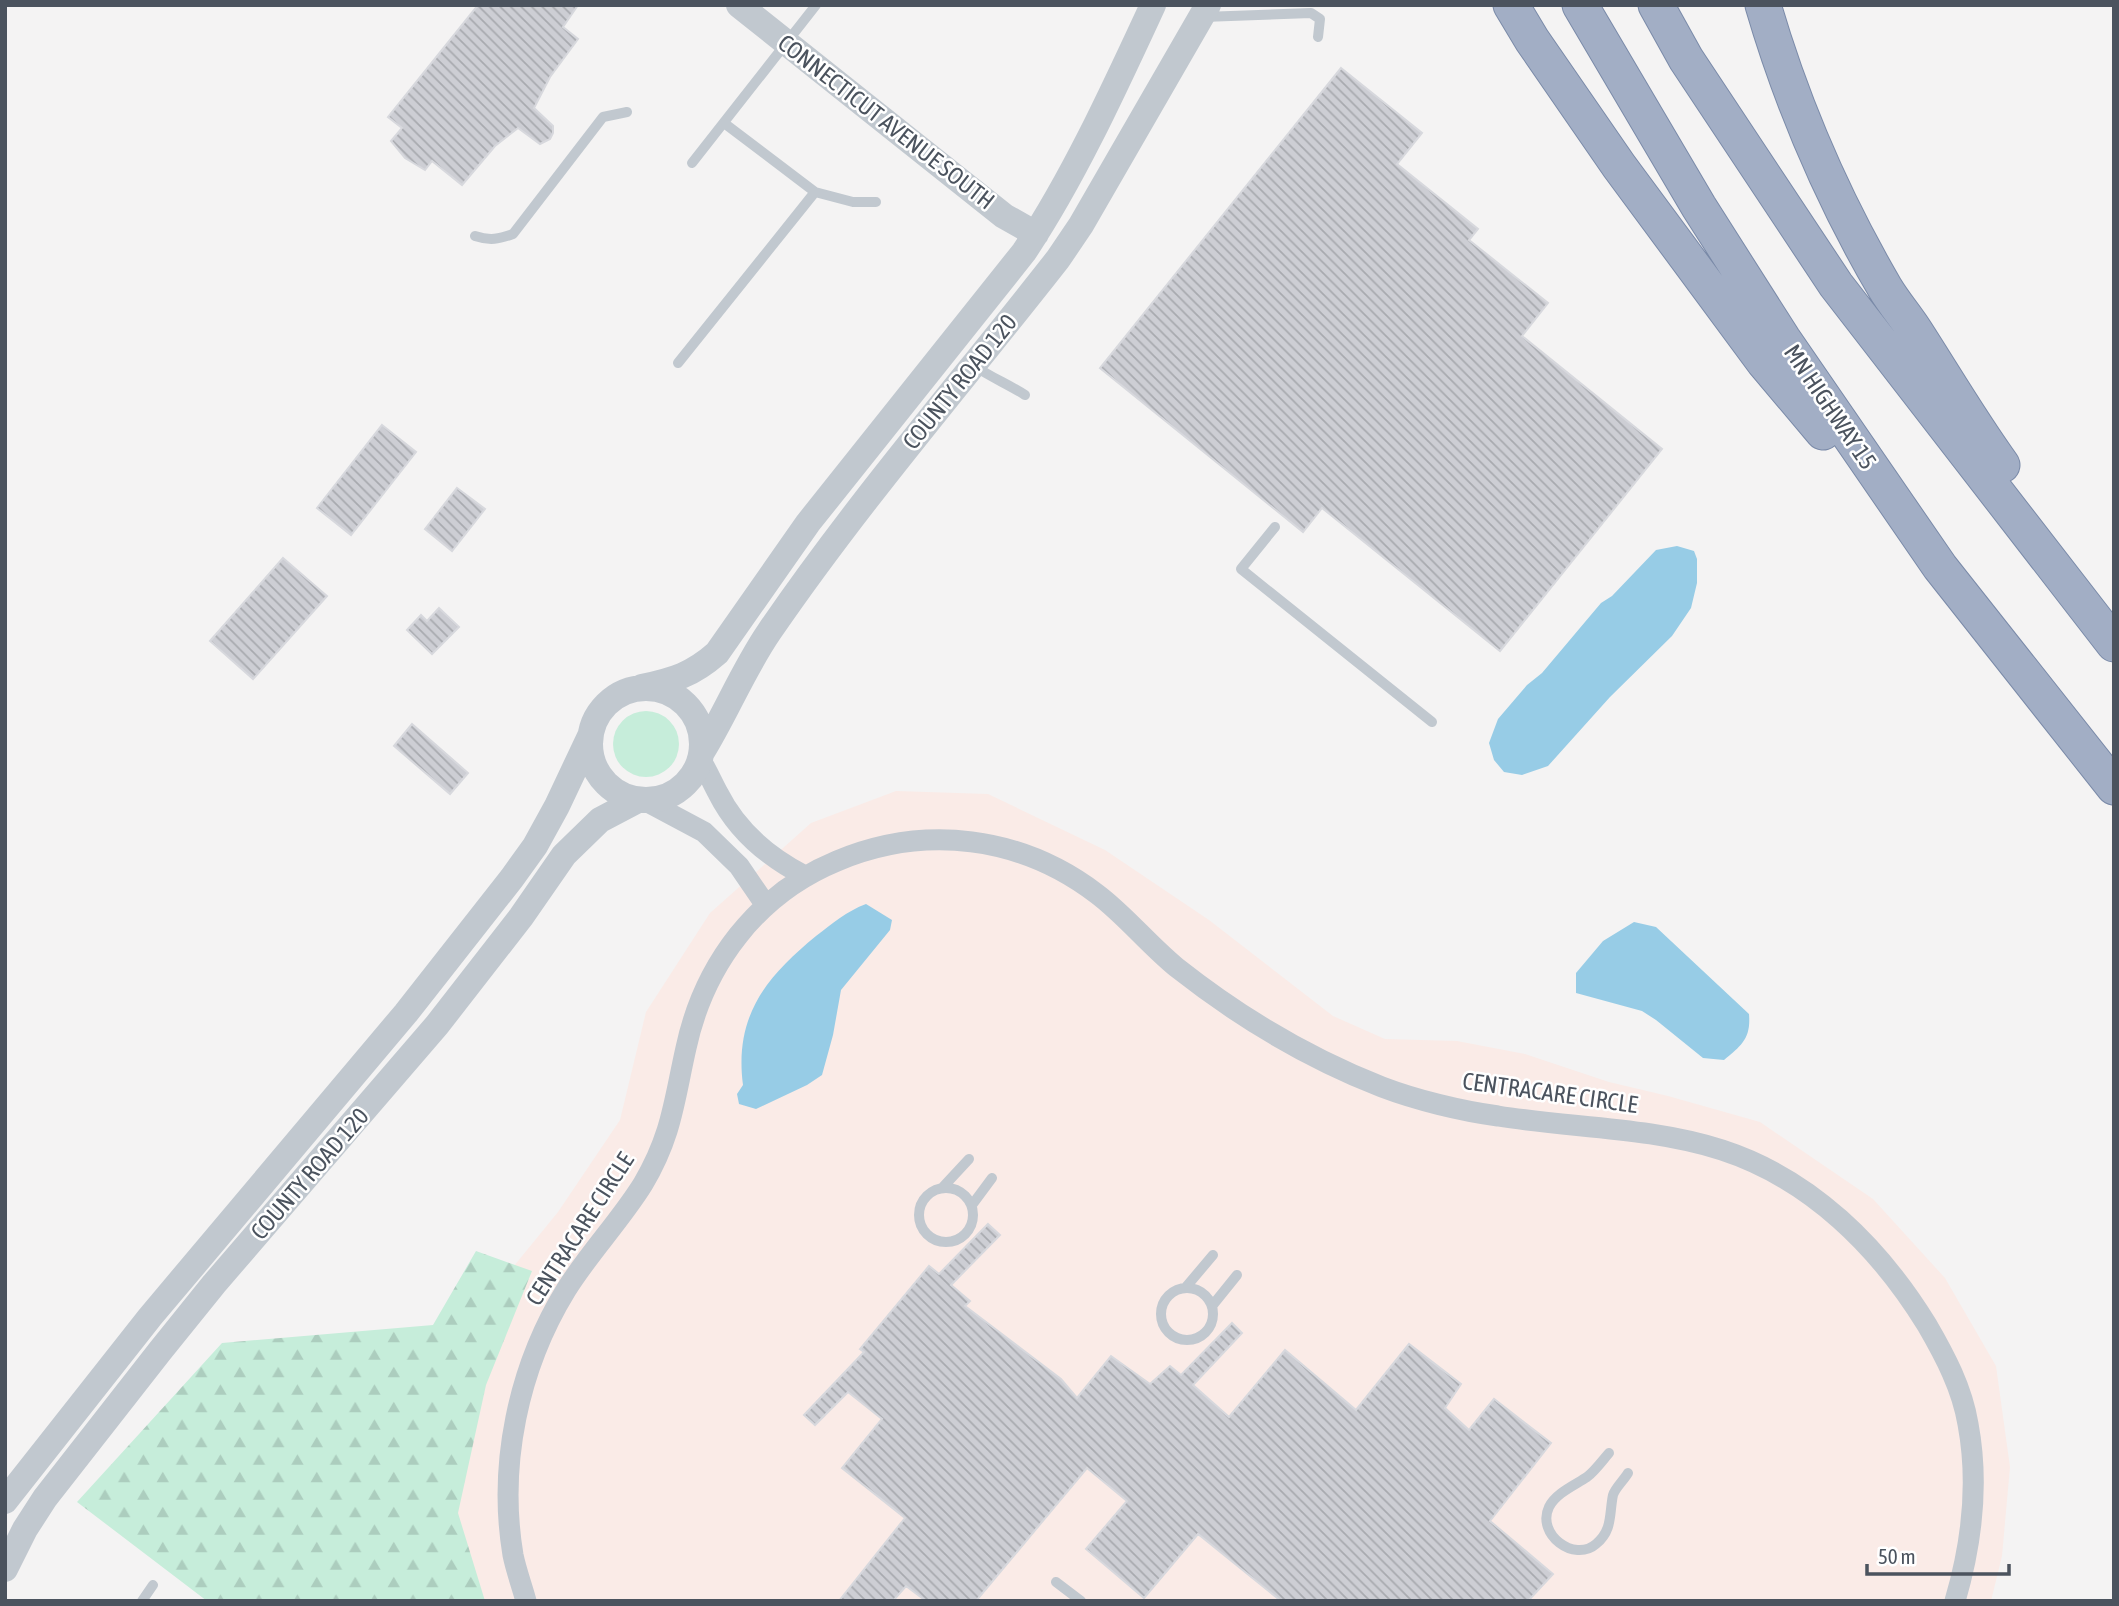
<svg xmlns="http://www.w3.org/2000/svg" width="2119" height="1606" viewBox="0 0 2119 1606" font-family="'Asap Condensed',sans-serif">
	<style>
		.medical { fill: #faebe7 }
		.green { fill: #c6edda }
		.forest { fill: url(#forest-firs) }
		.water { fill: #97cce6 }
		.building { fill: url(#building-back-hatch); stroke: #d7d8dd; stroke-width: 2 }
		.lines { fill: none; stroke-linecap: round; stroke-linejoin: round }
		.trunk-casing { stroke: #7a8aa8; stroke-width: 37 }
		.service { stroke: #c1c8cf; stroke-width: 10 }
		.minor { stroke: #c1c8cf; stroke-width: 21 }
		.tertiary { stroke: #c1c8cf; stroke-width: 26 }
		.trunk { stroke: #a2aec5; stroke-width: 35 }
		.labels { text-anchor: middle; stroke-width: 5; stroke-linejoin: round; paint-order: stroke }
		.street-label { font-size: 24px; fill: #4b535e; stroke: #fff }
	</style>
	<defs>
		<pattern id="forest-firs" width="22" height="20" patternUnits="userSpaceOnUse" patternTransform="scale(1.75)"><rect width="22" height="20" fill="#c6edda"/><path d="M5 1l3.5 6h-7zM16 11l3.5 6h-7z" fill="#accdbe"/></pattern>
		<pattern id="building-back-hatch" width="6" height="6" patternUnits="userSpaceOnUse" patternTransform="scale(1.75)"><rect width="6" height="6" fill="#cdced4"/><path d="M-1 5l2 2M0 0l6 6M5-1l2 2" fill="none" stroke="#a8aaaf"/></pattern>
	</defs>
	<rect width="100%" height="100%" fill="#f4f3f3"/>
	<path class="medical" d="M 896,791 L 988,794 L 1105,850 L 1209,920 L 1333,1016 L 1385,1039 L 1457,1041 L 1525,1054 L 1609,1082 L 1668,1096 L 1760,1122 L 1873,1199 L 1945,1278 L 1996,1366 L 2010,1467 L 2002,1556 L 1991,1601 L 467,1601 L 436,1510 L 505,1277 L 558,1212 L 620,1120 L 646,1012 L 710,913 L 811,823 Z"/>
	<path class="green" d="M613 744a33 33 0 1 1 66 0a33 33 0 1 1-66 0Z"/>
	<path class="forest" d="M 476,1251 L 532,1271 L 486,1385 L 458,1513 L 485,1601 L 207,1601 L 77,1502 L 222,1343 L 433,1325 Z"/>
	<path class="water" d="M 1677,546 L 1694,551 L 1697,559 L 1697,583 L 1691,608 L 1672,636 L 1610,697 L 1548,766 L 1522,775 L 1504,772 L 1494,760 L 1489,743 L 1498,719 L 1527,685 L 1542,673 L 1601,603 L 1612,596 L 1656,550 Z
		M 866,904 L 892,920 L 890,930 L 841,990 L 833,1035 L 822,1075 L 807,1085 L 756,1109 L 739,1104 L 737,1094 L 743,1085 C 734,1016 766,977 816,936 C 833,923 847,911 866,904 Z
		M 1634,922 L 1656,927 L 1749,1014 C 1751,1038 1742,1045 1724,1060 L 1703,1058 L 1656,1020 L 1642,1011 L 1576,993 L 1576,973 L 1603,941 Z"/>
	<path class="building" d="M 478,5 L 578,5 L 563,27 L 578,39 L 550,77 L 534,108 L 553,126 L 553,133 L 550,139 L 540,144 L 518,128 L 495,146 L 462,185 L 432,161 L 425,170 L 405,158 L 391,141 L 402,128 L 388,117 Z
		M 1341,68 L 1422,133 L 1397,164 L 1478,229 L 1469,240 L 1548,303 L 1522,336 L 1662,449 L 1500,651 L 1322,508 L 1303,532 L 1100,368 Z
		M 382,425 L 416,452 L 351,535 L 317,508 Z
		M 457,488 L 485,509 L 452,551 L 425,529 Z
		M 283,558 L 327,596 L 253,679 L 210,641 Z
		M 439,608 L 459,627 L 432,654 L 407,630 L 421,615 L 427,621 Z
		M 412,724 L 468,773 L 450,794 L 394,746 Z
		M 988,1224 L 1000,1235 L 951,1285 L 970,1301 L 965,1306 L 1061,1379 L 1077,1398 L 1111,1356 L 1150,1384 L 1170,1366 L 1181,1375 L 1232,1323 L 1242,1333 L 1193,1385 L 1229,1417 L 1285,1350 L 1356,1410 L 1409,1344 L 1461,1384 L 1445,1408 L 1469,1430 L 1494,1399 L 1551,1443 L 1490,1521 L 1553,1574 L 1528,1601 L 1281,1601 L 1198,1534 L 1144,1598 L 1086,1549 L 1127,1501 L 1087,1468 L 976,1601 L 926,1601 L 906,1586 L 893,1601 L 839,1601 L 905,1518 L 842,1468 L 882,1419 L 848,1392 L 815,1425 L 804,1415 L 864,1352 L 860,1349 L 929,1266 L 939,1274 Z"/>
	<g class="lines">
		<g class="trunk-casing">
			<path id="trunk" d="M 1511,5 L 1532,40 L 1619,166 L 1764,362 L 1823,432
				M 1580,5 L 1699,207 L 1783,339 L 1940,567 L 2114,787
				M 1656,5 L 1686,59 L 1836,285 L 2114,644
				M 1763,5 C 1792,104 1833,199 1885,288 C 1894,303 1906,317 1915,331 C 1944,376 1971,422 2002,465"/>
		</g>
		<path class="service" d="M 1203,17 L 1311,13 L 1320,19 L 1318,37
			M 724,123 L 815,192 L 853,202 L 876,202
			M 692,163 L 816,5
			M 475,236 C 490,241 499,239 513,234 L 603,117 L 627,112
			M 678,363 L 815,192
			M 973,365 C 990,377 1008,384 1025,395
			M 1275,527 L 1241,569 L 1432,722
			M 943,1187 L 969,1159
			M919 1215a27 27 0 1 1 54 0a27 27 0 1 1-54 0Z
			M 972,1205 L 992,1178
			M 1186,1287 L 1213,1255
			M1161 1314a26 26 0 1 1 52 0a26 26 0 1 1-52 0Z
			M 1212,1306 L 1237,1275
			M 1609,1453 C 1602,1461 1595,1471 1587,1477 C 1575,1485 1556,1493 1549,1507 C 1536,1534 1574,1563 1596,1544 C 1613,1530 1609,1514 1613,1495 C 1615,1488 1624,1480 1628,1473
			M 1056,1582 L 1081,1601
			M 142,1601 L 153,1585"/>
		<path class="minor" d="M 700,759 C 707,770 712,782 718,793 C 737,831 768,857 805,876
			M 644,800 L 704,832 L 739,866 L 765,904
			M 526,1601 C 522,1586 516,1570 513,1555 C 498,1465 518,1368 566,1290 C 589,1253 620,1221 643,1184 C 672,1135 674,1101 686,1048 C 704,964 757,894 837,861 C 925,824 1021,836 1097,894 C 1125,915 1148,944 1176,967 C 1238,1016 1308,1058 1382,1087 C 1416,1100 1461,1111 1498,1116 C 1572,1128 1650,1127 1722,1150 C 1811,1179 1879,1247 1927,1325 C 1945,1356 1962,1388 1968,1424 C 1979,1483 1972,1543 1955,1601"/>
		<path class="tertiary" d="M 739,5 L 1004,216 L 1036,234
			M 642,687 C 674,680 692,675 717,653 L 808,523 L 1024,252 C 1074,177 1115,87 1153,5
			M590 744a56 56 0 1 1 112 0a56 56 0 1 1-112 0Z
			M 702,752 C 726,713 743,670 769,632 C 858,502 961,383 1058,259 L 1081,225 L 1208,5
			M 5,1501 L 150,1317 L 406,1013 L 512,878 L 535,846 L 557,806 L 591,734
			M 5,1569 L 25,1529 L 45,1498 L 160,1351 L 214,1284 L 437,1025 L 521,917 L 564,855 L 600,820 L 638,800"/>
		<use href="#trunk" class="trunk"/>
	</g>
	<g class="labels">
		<g class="street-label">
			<text transform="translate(886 122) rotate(38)" y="8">CONNECTICUT AVENUE SOUTH</text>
			<text transform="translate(960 382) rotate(-51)" y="8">COUNTY ROAD 120</text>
			<text transform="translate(1830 407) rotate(56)" y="8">MN HIGHWAY 15</text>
			<text transform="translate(1550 1093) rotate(8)" y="8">CENTRACARE CIRCLE</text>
			<text transform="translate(310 1174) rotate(-49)" y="8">COUNTY ROAD 120</text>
			<text transform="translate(580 1229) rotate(-57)" y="8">CENTRACARE CIRCLE</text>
		</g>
	</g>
	<rect width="2119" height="1606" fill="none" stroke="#4b535e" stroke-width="14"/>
	<path d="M1867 1564v10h142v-10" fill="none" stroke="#4b535e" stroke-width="3.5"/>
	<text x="1878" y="1564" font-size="21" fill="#4b535e" stroke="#ffffff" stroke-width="5" paint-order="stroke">50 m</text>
</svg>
